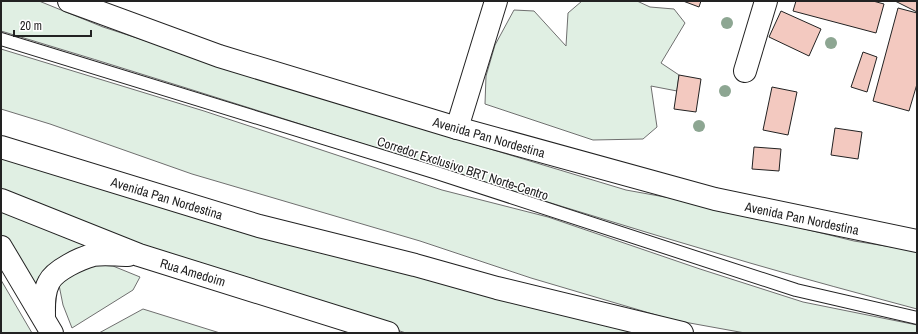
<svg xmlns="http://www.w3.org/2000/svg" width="918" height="334" viewBox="0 0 918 334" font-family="'Archivo Narrow',sans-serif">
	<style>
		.green { fill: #e0efe3; stroke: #6f6f6f }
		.building { fill: #f3c9c0; stroke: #222 }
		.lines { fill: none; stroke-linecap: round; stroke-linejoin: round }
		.service-casing { stroke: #222; stroke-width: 14 }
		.minor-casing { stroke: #222; stroke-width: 24 }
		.secondary-casing { stroke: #222; stroke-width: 24 }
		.trunk-casing { stroke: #222; stroke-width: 24 }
		.service { stroke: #fff; stroke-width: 12 }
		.minor { stroke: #fff; stroke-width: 22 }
		.secondary { stroke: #fff; stroke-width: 22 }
		.trunk { stroke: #fff; stroke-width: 22 }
		.tree { fill: #8da692 }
		.labels { text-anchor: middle; stroke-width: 3; stroke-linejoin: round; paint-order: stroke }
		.street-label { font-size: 13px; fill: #222; stroke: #fff }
	</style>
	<rect width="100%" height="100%" fill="#fff"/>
	<path class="green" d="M 1,1 L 39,1 L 103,27 L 351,107 L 626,190 L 698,203 L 854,241 L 917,251 L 917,309 C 861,294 805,279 750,263 C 499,190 251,106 1,31 Z
		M 582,1 L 637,1 L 650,7 L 674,9 L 685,23 L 661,63 L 679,75 L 677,91 L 651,86 L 657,127 L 643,139 L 593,140 L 485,104 L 486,76 L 495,45 L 514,10 L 534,11 L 566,46 L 568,13 Z
		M 1,49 L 204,111 L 442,190 L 548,217 L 700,269 L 803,302 L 917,325 L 917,333 L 745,333 L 673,320 L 531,278 L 420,241 L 192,174 L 50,124 L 1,109 Z
		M 1,153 L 666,333 L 406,333 L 225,275 L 1,195 Z
		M 1,205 L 97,249 L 39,300 L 1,238 Z
		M 86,264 L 113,266 L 140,277 L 133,290 L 72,328 L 63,305 L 59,285 Z
		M 1,280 L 32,333 L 1,333 Z
		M 143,309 L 220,333 L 99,333 Z"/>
	<path class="building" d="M 683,1 L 701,1 L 699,7 Z
		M 796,1 L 873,1 L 884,4 L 876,33 L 793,11 Z
		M 895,1 L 917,1 L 917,12 Z
		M 898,8 L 917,13 L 917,84 L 909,111 L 873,101 Z
		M 781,11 L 821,29 L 809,56 L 769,37 Z
		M 863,52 L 877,57 L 867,92 L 851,87 Z
		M 679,75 L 701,79 L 696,112 L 674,109 Z
		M 772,87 L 797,92 L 788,135 L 763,130 Z
		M 835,128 L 862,132 L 858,159 L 831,155 Z
		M 754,147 L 781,149 L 779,171 L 752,169 Z"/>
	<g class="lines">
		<g class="service-casing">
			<path id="service" d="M 1,39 L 437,173 L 796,290 L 917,318"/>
		</g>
		<g class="minor-casing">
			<path id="minor" d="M 745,71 L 766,1
				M 457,128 L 496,1"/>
		</g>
		<g class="secondary-casing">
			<path id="secondary" d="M 1,200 L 139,255 L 388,333
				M 1,247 L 52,333
				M 44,318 C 44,306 43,293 49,282 C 55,270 81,258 93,255 C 105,253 116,255 128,255"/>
		</g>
		<g class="trunk-casing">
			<path id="trunk" d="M 69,1 L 219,56 L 457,128 L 715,199 L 917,241
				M 1,147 L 259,226 L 415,265 L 497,288 L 682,333"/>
		</g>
		<use href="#service" class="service"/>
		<use href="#minor" class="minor"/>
		<use href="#secondary" class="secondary"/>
		<use href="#trunk" class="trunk"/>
	</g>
	<g class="tree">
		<circle cx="727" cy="23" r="6"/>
		<circle cx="831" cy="43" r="6"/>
		<circle cx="725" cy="91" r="6"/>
		<circle cx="699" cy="126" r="6"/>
	</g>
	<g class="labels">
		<g class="street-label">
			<text transform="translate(489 137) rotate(16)" y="5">Avenida Pan Nordestina</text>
			<text transform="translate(463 168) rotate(18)" y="5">Corredor Exclusivo BRT Norte-Centro</text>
			<text transform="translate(167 198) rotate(17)" y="5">Avenida Pan Nordestina</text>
			<text transform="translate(802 218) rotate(12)" y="5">Avenida Pan Nordestina</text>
			<text transform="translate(193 272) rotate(17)" y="5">Rua Amedoim</text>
		</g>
	</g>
	<rect width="918" height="334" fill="none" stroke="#222222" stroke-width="4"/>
	<path d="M14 30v6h77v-6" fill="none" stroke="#222222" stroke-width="2"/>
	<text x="20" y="30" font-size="12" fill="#222222" stroke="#ffffff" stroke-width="3" paint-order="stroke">20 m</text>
</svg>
